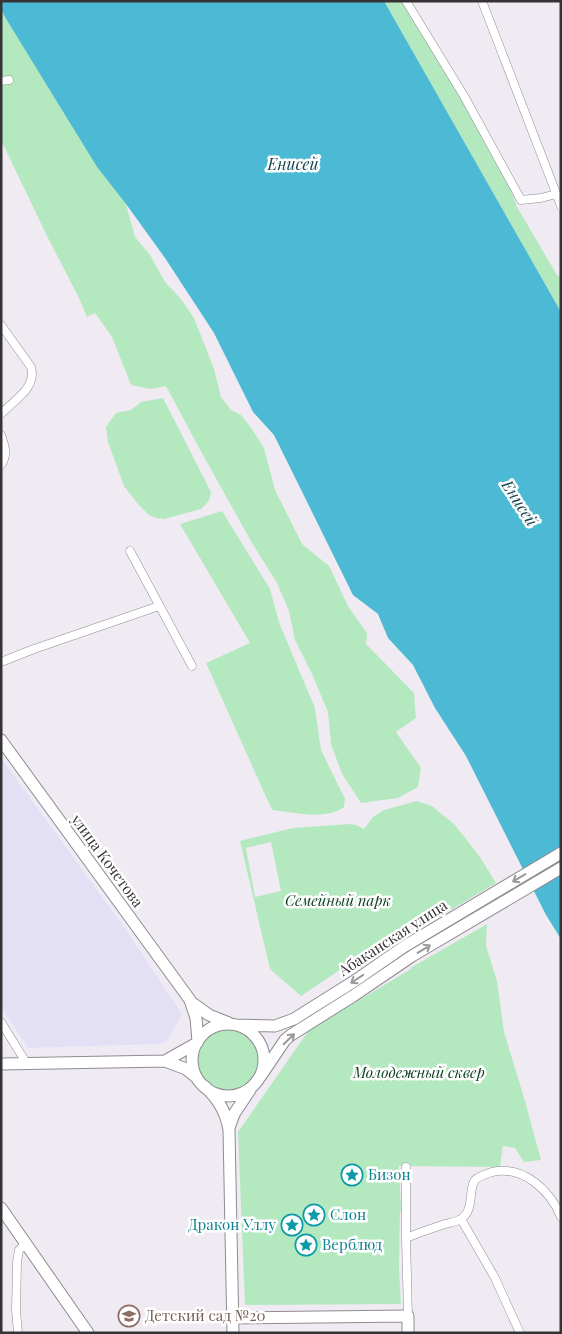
<svg xmlns="http://www.w3.org/2000/svg" width="562" height="1334" viewBox="0 0 562 1334" font-family="'Playfair Display',serif">
	<style>
		.industrial { fill: #e3e0f6 }
		.green { fill: #b4e9bf; fill-rule: evenodd }
		.water { fill: #4cbad4 }
		.lines { fill: none; stroke-linecap: round; stroke-linejoin: round }
		.street-casing { stroke: #8f8b92; stroke-width: 9 }
		.secondary-casing { stroke: #8f8b92; stroke-width: 13 }
		.street { stroke: #fff; stroke-width: 8 }
		.secondary { stroke: #fff; stroke-width: 11 }
		.oneway { stroke: #9a999a }
		.labels { text-anchor: middle; stroke-width: 5; stroke-linejoin: round; paint-order: stroke }
		.street-label { font-size: 15px; fill: #353336; stroke: #fff }
		.park-label { font-size: 15px; font-style: italic; fill: #0c4220; stroke: #fff }
		.culture-label { font-size: 15px; fill: #0d838f; stroke: #fff; text-anchor: start }
		.education-label { font-size: 15px; fill: #785e54; stroke: #fff; text-anchor: start }
		.water-label { font-size: 16px; font-style: italic; fill: #0f414c; stroke: #fff }
	</style>
	<rect width="100%" height="100%" fill="#f0ebf3"/>
	<path class="industrial" d="M 1,758 L 124,927 L 182,1014 L 167,1041 L 160,1044 L 28,1048 L 1,1007 Z"/>
	<path class="green" d="M 384,1 L 402,1 L 460,97 L 509,185 L 517,207 L 557,275 L 561,278 L 561,312 Z
		M 1,10 L 97,167 L 126,204 L 135,237 L 150,255 L 165,282 L 181,299 L 194,318 L 214,369 L 221,397 L 231,410 L 241,415 L 252,429 L 264,448 L 275,490 L 302,544 L 329,566 L 349,608 L 367,633 L 366,644 L 414,693 L 416,718 L 396,732 L 421,768 L 418,787 L 398,798 L 361,803 L 342,774 L 331,744 L 328,712 L 312,674 L 295,640 L 289,611 L 277,583 L 252,543 L 198,446 L 166,386 L 150,389 L 131,385 L 112,337 L 95,313 L 87,317 L 79,298 L 47,236 L 1,140 Z
		M 163,398 L 211,492 L 209,501 L 201,509 L 164,519 L 156,518 L 149,515 L 137,503 L 124,486 L 108,442 L 106,427 L 116,413 L 131,410 L 141,402 Z
		M 222,511 L 270,589 L 280,625 L 315,708 L 321,750 L 345,799 L 344,807 C 325,821 293,812 272,810 L 206,663 L 250,643 L 180,524 Z
		M 417,801 L 432,806 L 455,825 L 480,857 L 496,883 L 417,930 L 410,923 L 301,996 L 270,969 L 240,841 L 293,828 L 350,824 L 356,825 L 364,829 L 373,817 L 384,810 ZM 271,842 L 281,891 L 255,897 L 246,848 Z
		M 487,924 L 486,946 L 497,981 L 504,1032 L 525,1101 L 541,1160 L 524,1162 L 515,1148 L 503,1146 L 500,1167 L 399,1166 L 401,1211 L 400,1212 L 399,1269 L 401,1304 L 245,1305 L 238,1132 L 309,1030 L 411,969 L 412,967 Z
		M197 1059a31 31 0 1 1 62 0a31 31 0 1 1-62 0Z"/>
	<path class="water" d="M 1,1 L 384,1 L 561,312 L 561,939 L 546,915 L 466,756 L 435,708 L 413,665 L 388,638 L 378,614 L 353,595 L 274,435 L 253,412 L 214,333 L 165,258 L 126,204 L 97,167 L 8,22 L 1,10 Z"/>
	<g class="lines">
		<g class="street-casing">
			<path id="street" d="M 406,1 L 464,96 L 521,200 L 541,198 L 556,194
				M 482,1 L 561,206
				M 1,81 L 9,80
				M 1,325 L 31,367 C 37,388 14,400 1,414
				M 1,435 C 5,446 8,455 1,465
				M 130,551 L 192,666
				M 1,662 L 34,649 L 159,606
				M 1,1022 L 27,1064
				M 406,1167 L 406,1238 L 408,1316
				M 461,1219 L 495,1278 L 520,1333
				M 406,1238 C 418,1233 430,1229 442,1225 C 448,1223 456,1222 461,1219 C 475,1210 468,1188 475,1180 C 479,1176 486,1174 492,1172 C 523,1165 550,1190 561,1217
				M 18,1333 L 16,1310 L 17,1262 L 19,1250 L 26,1243"/>
		</g>
		<g class="secondary-casing">
			<path id="secondary" d="M 1,740 L 190,1000 L 196,1018 L 198,1041
				M 191,1002 L 209,1015 L 229,1023
				M192 1060a36 36 0 1 1 72 0a36 36 0 1 1-72 0Z
				M 236,1025 L 275,1026 L 294,1019 L 353,982 L 405,946 L 561,853
				M 165,1061 L 197,1043
				M 1,1064 L 165,1061 L 186,1069 L 197,1078
				M 260,1077 L 285,1040 L 291,1035 L 353,996 L 412,956 L 561,868
				M 204,1086 C 218,1098 226,1111 229,1130 L 233,1333
				M 229,1128 L 234,1114 L 250,1090
				M 1,1208 L 88,1333
				M 232,1318 L 408,1316 L 408,1333"/>
		</g>
		<use href="#street" class="street"/>
		<use href="#secondary" class="secondary"/>
	</g>
	<defs><path id="oneway-shaft" d="M-6 0H5M1.5-3L5.5 0L1.5 3" fill="none" stroke-width="1.6" stroke-linecap="round" stroke-linejoin="round" transform="scale(1.25)"/></defs>
	<g class="oneway">
		<use href="#oneway-shaft" transform="translate(519 878) rotate(149)"/>
		<use href="#oneway-shaft" transform="translate(424 949) rotate(-31)"/>
		<use href="#oneway-shaft" transform="translate(357 979) rotate(146)"/>
		<use href="#oneway-shaft" transform="translate(289 1039) rotate(-44)"/>
	</g>
	<defs>
		<g id="sight-ring" transform="scale(1.125)"><circle r="9.5" fill="#fff" stroke="#0f9aa8" stroke-width="1.5"/><path d="M0-6L1.8-2.2L6-1.7L2.9 1.2L3.7 5.4L0 3.3L-3.7 5.4L-2.9 1.2L-6-1.7L-1.8-2.2Z" fill="#0f9aa8"/></g>
		<g id="school-ring" transform="scale(1.125)"><circle r="9.5" fill="#fff" stroke="#8d6e63" stroke-width="1.5"/><path d="M0-5L7-2L0 1L-7-2ZM-4 1L0 2.5L4 1V4Q0 6-4 4Z" fill="#8d6e63"/></g>
	</defs>
	<g fill-rule="evenodd">
		<use href="#sight-ring" x="352" y="1175"/>
		<use href="#sight-ring" x="314" y="1215"/>
		<use href="#sight-ring" x="292" y="1225"/>
		<use href="#sight-ring" x="306" y="1245"/>
		<use href="#school-ring" x="129" y="1316"/>
	</g>
	<g class="labels">
		<g class="street-label">
			<text transform="translate(107 861) rotate(54)" y="5">улица Кочетова</text>
			<text transform="translate(393 938) rotate(-33)" y="5">Абаканская улица</text>
		</g>
		<g class="park-label">
			<text x="338" y="906">Семейный парк</text>
			<text x="419" y="1078">Молодежный сквер</text>
		</g>
		<g class="culture-label">
			<text x="368" y="1180">Бизон</text>
			<text x="330" y="1220">Слон</text>
			<text x="276" y="1230" text-anchor="end">Дракон Уллу</text>
			<text x="322" y="1250">Верблюд</text>
		</g>
		<g class="education-label">
			<text x="145" y="1321">Детский сад №20</text>
		</g>
		<g class="water-label">
			<text x="293" y="170">Енисей</text>
			<text transform="translate(520 503) rotate(57)" y="6">Енисей</text>
		</g>
	</g>
	<rect width="562" height="1334" fill="none" stroke="#353336" stroke-width="5"/>
</svg>
